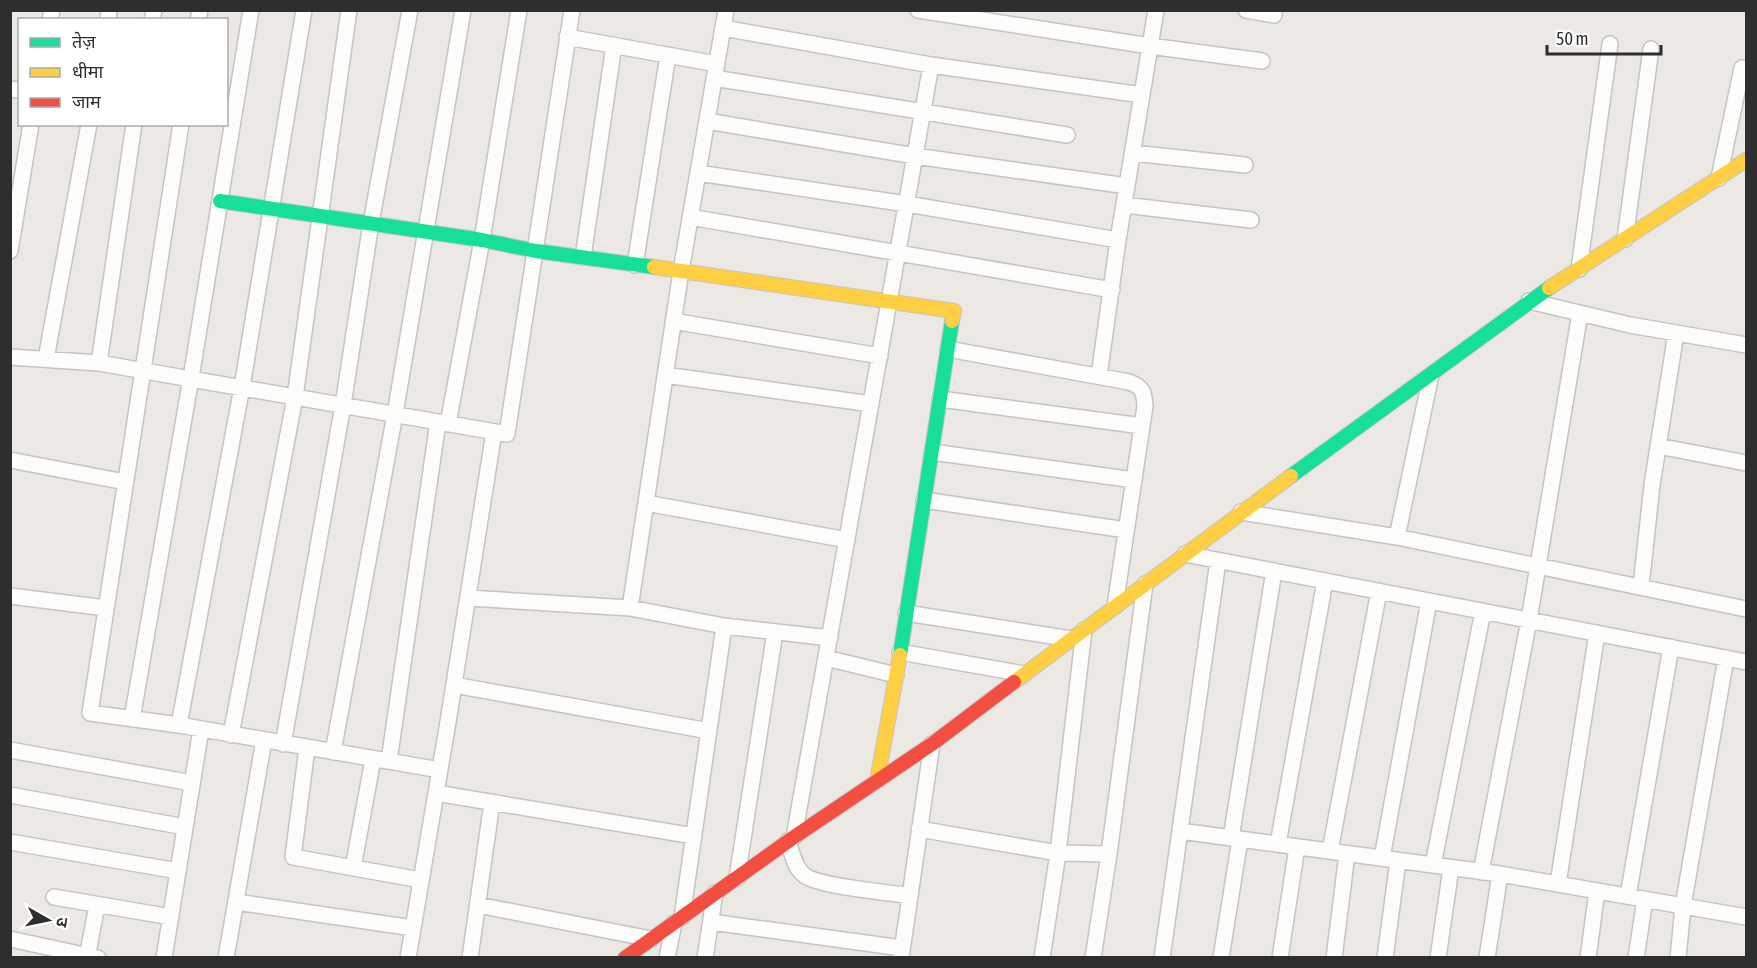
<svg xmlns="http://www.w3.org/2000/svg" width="1757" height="968" viewBox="0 0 1757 968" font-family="'Asap Condensed','Noto Sans Devanagari',sans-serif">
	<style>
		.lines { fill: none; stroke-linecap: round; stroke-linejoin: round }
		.street-casing { stroke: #c5c4c5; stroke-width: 18 }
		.fast-casing { stroke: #c5c4c5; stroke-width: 16 }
		.slow-casing { stroke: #c5c4c5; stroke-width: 16 }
		.jam-casing { stroke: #c5c4c5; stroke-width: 16 }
		.street { stroke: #fcfcfb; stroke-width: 15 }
		.fast { stroke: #16e098; stroke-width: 14 }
		.slow { stroke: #ffcf43; stroke-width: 14 }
		.jam { stroke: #f24e42; stroke-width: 14 }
	</style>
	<rect width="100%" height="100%" fill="#ece8e4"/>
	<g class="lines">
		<g class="street-casing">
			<path id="street" d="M 918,10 L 1150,46 L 1262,61
				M 1246,10 L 1274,15
				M 50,20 L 52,10
				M 108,20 L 109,10
				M 152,20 L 154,10
				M 198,20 L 200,10
				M 723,28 L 931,65 L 1142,95
				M 567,37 L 717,64
				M 714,78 L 1067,135
				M 10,89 L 20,90
				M 707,121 L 915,156 L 1127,186
				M 181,124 L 90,713 L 179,725 L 440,770
				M 1133,153 L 1245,165
				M 698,173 L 907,204 L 1118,240
				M 1719,178 L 1742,68
				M 1124,205 L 1251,220
				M 690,217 L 1112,290
				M 1625,239 L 1651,49
				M 10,251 L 31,124
				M 583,257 L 614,45
				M 635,265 L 668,55
				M 1579,269 L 1610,44
				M 1529,301 L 1630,325 L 1746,345
				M 673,321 L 880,356
				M 948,349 L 1129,382 C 1143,387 1144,392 1145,406 L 1115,606
				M 10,357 L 99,363 L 507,434 L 572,10
				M 46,359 L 89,124
				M 99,363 L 134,124
				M 665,375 L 871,404
				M 1099,376 L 1118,240 L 1156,10
				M 940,399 L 1142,426
				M 448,424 L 482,240 L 519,10
				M 1658,446 L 1746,463
				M 932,452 L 1134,480
				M 10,460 L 125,482
				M 924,500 L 1126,530
				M 646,503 L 847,540
				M 1241,512 L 1397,537 L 1746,609
				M 1397,537 L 1431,375
				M 1185,554 L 1746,662
				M 1641,586 L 1652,485 L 1676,333
				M 10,596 L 106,608
				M 468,598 L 630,608 L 724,626 L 830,638
				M 630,608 L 681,271 L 726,10
				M 906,613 L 1071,639
				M 900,652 L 1024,674
				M 826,658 L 896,675
				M 454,685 L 709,731
				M 132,719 L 191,378 L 251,10
				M 179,725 L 242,387 L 304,10
				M 231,735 L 295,397 L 349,10
				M 283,744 L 343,405 L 371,223 L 410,10
				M 307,748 L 293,857 L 421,880
				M 10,750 L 192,783
				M 333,752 L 395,414 L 463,10
				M 389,761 L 438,422
				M 436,793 L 694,836
				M 10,795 L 185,827
				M 919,829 L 1058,853 L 1109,854
				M 1180,831 L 1500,874 L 1746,917
				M 794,837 L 931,65
				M 1231,838 L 1274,571
				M 788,841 C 792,852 794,867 804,875 C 819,887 888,892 910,896
				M 10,842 L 178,871
				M 1278,844 L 1325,581
				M 1330,851 L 1379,591
				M 1382,858 L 1429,601
				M 1433,865 L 1483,611
				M 353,868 L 373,759
				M 1481,872 L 1529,620 L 1580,313
				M 737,878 L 775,632
				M 1558,884 L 1597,633
				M 1628,896 L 1671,647
				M 54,897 L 171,917
				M 236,902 L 413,928
				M 478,905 L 651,939
				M 682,917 L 724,626
				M 711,922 L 902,948
				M 10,939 L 98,958
				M 87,958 L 97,905
				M 164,958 L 201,729
				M 226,958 L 264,740
				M 408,958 L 448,722 L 494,432
				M 470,958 L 492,802
				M 667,958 L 674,923
				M 705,958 L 715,893
				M 901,958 L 932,744
				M 1042,958 L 1058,853 L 1084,630
				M 1093,958 L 1109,854 L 1145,584
				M 1162,958 L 1218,561
				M 1221,958 L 1240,839
				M 1280,958 L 1297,847
				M 1334,958 L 1347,854
				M 1385,958 L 1398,861
				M 1438,958 L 1451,868
				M 1487,958 L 1500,874
				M 1588,958 L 1597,891
				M 1636,958 L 1645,899
				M 1678,958 L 1683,906 L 1726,658"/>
		</g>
		<g class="fast-casing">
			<path id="fast" d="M 220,201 L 482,240 L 536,251 L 654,267
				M 1291,476 L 1549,288
				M 900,655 L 952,321"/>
		</g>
		<g class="slow-casing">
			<path id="slow" d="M 654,267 L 954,311 L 952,321
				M 1549,288 L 1746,160
				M 1014,682 L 1291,476
				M 877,781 L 900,655"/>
		</g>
		<g class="jam-casing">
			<path id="jam" d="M 625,958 L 794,837 L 932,744 L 1014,682"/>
		</g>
		<use href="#street" class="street"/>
		<use href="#fast" class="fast"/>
		<use href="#slow" class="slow"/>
		<use href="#jam" class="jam"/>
	</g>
	<rect width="1757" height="968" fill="none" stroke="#2e2e2e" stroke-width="24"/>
	<rect x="18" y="18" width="210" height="108" fill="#ffffff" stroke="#ababab" stroke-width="1.5"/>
	<rect x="30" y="38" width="30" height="9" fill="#16e098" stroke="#ababab" stroke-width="1.5"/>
	<text x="72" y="48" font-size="18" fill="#2e2e2e">तेज़</text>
	<rect x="30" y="68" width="30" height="9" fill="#ffcf43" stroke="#ababab" stroke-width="1.5"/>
	<text x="72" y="78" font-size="18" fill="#2e2e2e">धीमा</text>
	<rect x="30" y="98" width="30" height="9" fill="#f24e42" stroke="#ababab" stroke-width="1.5"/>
	<text x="72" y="108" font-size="18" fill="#2e2e2e">जाम</text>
	<g transform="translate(48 920) rotate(99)" stroke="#ffffff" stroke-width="4.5" paint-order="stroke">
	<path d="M0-4.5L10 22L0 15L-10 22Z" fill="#2e2e2e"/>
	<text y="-9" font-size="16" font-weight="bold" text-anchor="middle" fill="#2e2e2e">उ</text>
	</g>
	<path d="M1547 45v9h114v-9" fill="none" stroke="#2e2e2e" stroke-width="3"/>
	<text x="1556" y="45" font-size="18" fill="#2e2e2e" stroke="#ffffff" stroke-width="4.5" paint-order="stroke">50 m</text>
</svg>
